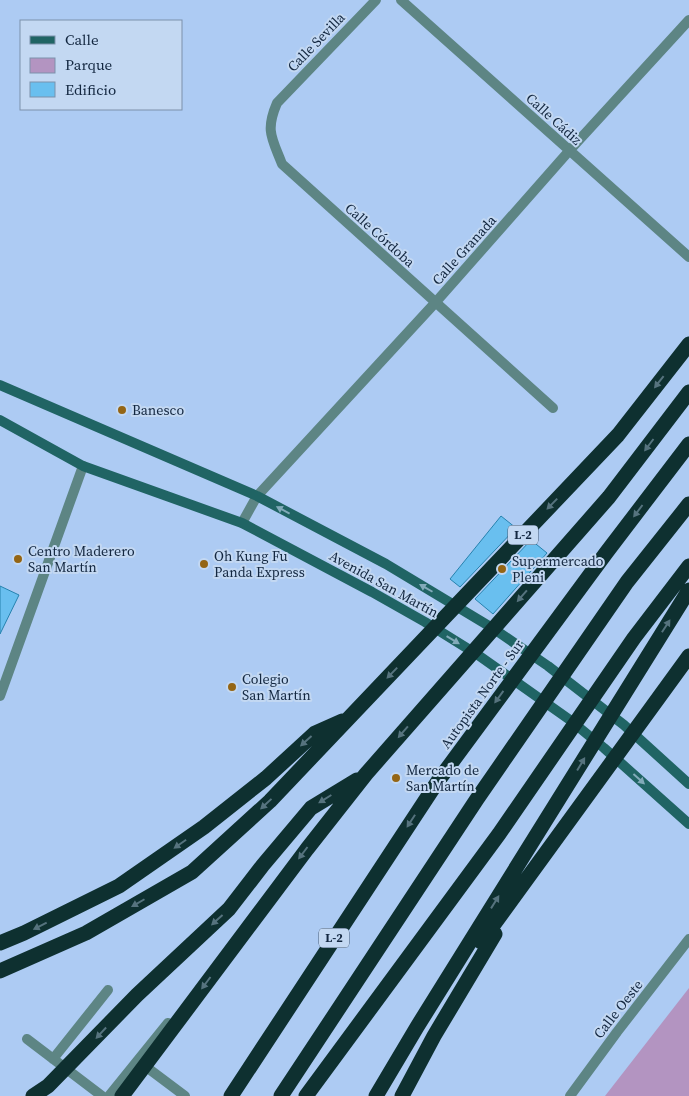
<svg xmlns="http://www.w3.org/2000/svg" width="689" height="1096" viewBox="0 0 689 1096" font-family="'Source Serif 4',serif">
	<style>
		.green { fill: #b394c1 }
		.building { fill: #69bfef; stroke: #2682ae }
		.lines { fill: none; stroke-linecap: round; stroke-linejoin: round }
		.lane { stroke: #5d8584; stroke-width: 10 }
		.street { stroke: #5d8584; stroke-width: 10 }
		.secondary { stroke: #206464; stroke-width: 10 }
		.highway { stroke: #0e3030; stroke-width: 15 }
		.oneway { fill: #56737e }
		.oneway2 { fill: #82aab9 }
		.poi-dot { fill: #946514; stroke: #c3d8f2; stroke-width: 2 }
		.labels { text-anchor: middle; stroke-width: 4; stroke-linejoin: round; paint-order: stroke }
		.shield { fill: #c3d8f2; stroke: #485c75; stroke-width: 1 }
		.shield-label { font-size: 12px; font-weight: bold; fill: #132740 }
		.street-label { font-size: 14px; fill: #132740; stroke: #c3d8f2 }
		.poi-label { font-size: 14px; fill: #132740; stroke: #c3d8f2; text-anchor: start }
	</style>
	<rect width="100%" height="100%" fill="#adcbf3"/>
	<path class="green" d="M 689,988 L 689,1096 L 605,1096 Z"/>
	<path class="building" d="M 501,516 L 516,528 L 460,587 L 450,579 Z
		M 531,540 L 547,553 L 493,614 L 475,599 Z
		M 0,586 L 19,595 L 0,634 Z"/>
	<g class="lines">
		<path class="lane" d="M 27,1039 L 102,1096
			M 53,1059 L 108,990
			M 141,1063 L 185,1096
			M 109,1096 L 168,1023"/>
		<path class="street" d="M 376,0 L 277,103 C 265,131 272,138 282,164 L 553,408
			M 401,0 L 689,257
			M 242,523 L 257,496 L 435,303 L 569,151 L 689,20
			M 0,696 L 83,466
			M 570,1096 L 617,1032 L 689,939"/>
		<path class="secondary" d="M 0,385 L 257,496 L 386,564 L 494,629 L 548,666 L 624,725 L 689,784
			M 0,420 L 83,466 L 242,523 L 372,592 L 425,622 L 478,655 L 570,720 L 604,748 L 689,824"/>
		<path class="highway" d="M 481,942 L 689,656
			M 0,943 L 24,933 L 119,886 L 204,827 L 266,778 L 315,733 L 342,721
			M 0,971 L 86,933 L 192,872 L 270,801 L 618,435 L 689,344
			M 33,1096 L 48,1086 L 137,995 L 229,909 L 263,865 L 311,808 L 357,780
			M 122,1096 L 307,849 L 366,774 L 609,497 L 689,392
			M 231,1096 L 438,781 L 606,553 L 689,444
			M 281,1096 L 477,799 L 627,582 L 689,504
			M 306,1096 L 499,834 L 634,638 L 689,566
			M 376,1096 L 417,1027 L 689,590
			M 402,1096 L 434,1036 L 495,934"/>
	</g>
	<defs><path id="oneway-solid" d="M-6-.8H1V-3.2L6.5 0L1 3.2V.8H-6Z" transform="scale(1.25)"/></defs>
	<g class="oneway">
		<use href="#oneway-solid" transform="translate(659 382) rotate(128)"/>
		<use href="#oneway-solid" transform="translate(649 445) rotate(127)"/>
		<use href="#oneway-solid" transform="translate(552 504) rotate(134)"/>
		<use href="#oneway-solid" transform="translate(638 511) rotate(127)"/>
		<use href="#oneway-solid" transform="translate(522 596) rotate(131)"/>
		<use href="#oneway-solid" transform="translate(666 626) rotate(-57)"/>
		<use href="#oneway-solid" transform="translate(392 673) rotate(134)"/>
		<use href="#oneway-solid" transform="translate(499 697) rotate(126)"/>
		<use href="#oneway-solid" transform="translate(403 732) rotate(131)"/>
		<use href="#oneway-solid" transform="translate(306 741) rotate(138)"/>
		<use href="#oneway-solid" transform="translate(581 764) rotate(-59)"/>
		<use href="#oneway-solid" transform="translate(325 799) rotate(148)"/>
		<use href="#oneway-solid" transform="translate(266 804) rotate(137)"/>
		<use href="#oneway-solid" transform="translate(411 821) rotate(123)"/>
		<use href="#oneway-solid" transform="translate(180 844) rotate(145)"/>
		<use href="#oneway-solid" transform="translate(303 853) rotate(127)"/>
		<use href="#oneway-solid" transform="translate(495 902) rotate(-58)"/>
		<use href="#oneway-solid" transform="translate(138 903) rotate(150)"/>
		<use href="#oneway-solid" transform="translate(217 920) rotate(138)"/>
		<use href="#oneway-solid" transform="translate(40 926) rotate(153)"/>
		<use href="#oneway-solid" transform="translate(206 983) rotate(127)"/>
		<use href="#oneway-solid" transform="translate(101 1033) rotate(133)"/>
	</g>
	<g class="oneway2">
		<use href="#oneway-solid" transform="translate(283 510) rotate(-152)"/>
		<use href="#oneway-solid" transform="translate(426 588) rotate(-150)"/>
		<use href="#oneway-solid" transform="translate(453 640) rotate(31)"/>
		<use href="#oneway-solid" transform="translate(639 779) rotate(42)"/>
	</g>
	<g class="poi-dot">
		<circle cx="122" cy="410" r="5"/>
		<circle cx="18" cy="559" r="5"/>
		<circle cx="204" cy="564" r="5"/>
		<circle cx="502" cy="569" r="5"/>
		<circle cx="232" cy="687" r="5"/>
		<circle cx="396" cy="778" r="5"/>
	</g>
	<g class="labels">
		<g class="shield">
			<rect x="508" y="525.5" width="30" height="19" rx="4"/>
			<rect x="319" y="928.5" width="30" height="19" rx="4"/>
		</g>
		<g class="shield-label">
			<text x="523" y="539">L-2</text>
			<text x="334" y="942">L-2</text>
		</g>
		<g class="street-label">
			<text transform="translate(316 42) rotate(-46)" y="5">Calle Sevilla</text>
			<text transform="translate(554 119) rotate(42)" y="5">Calle Cádiz</text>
			<text transform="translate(380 235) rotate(42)" y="5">Calle Córdoba</text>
			<text transform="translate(464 250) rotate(-48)" y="5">Calle Granada</text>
			<text transform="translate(384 584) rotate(29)" y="5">Avenida San Martín</text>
			<text transform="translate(482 694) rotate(-54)" y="5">Autopista Norte - Sur</text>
			<text transform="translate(618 1009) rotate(-52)" y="5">Calle Oeste</text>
		</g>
		<g class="poi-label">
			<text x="132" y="415">Banesco</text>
			<text x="28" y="556">Centro Maderero<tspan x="28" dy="16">San Martín</tspan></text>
			<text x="214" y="561">Oh Kung Fu<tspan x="214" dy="16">Panda Express</tspan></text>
			<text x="512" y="566">Supermercado<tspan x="512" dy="16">Pleni</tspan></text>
			<text x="242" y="684">Colegio<tspan x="242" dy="16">San Martín</tspan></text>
			<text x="406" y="775">Mercado de<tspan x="406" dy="16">San Martín</tspan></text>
		</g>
	</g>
	<rect x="20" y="20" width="162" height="90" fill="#c3d8f2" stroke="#7d91ab"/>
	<rect x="30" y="36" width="25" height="8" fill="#206464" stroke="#7d91ab"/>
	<text x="65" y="45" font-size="15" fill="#132740">Calle</text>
	<rect x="30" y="58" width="25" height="15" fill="#b394c1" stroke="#7d91ab"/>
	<text x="65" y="70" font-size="15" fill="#132740">Parque</text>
	<rect x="30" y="82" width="25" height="15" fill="#69bfef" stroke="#7d91ab"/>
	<text x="65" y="95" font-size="15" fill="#132740">Edificio</text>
</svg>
